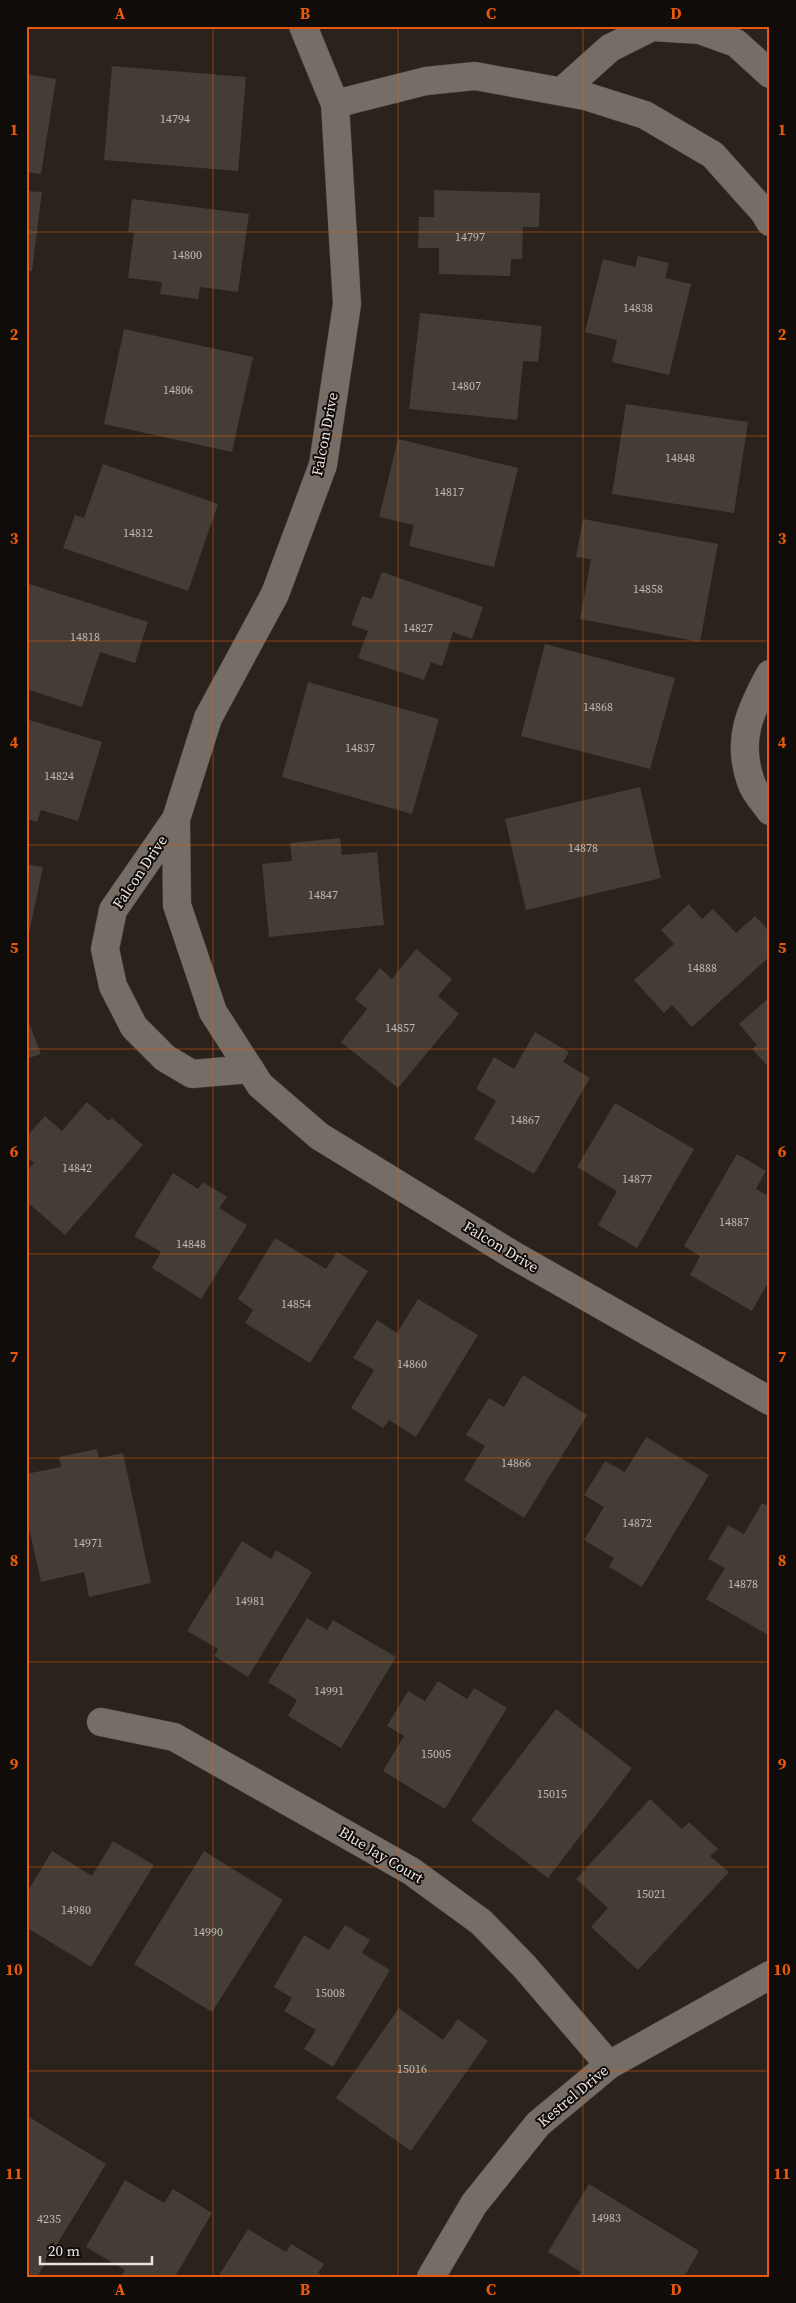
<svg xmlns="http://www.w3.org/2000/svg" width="796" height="2303" viewBox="0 0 796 2303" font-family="'Source Serif 4',serif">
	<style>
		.building { fill: #433d35 }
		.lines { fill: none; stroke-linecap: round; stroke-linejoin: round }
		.minor-casing { stroke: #463f3b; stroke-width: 29 }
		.minor { stroke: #776d67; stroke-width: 28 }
		.grid { fill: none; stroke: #e8590c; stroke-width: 1; stroke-opacity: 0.55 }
		.labels { text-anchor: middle; stroke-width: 4; stroke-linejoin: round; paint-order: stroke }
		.number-label { font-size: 12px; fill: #c0bab5 }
		.street-label { font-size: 15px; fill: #e9e3e0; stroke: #100c0a }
		.neatline { fill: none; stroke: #e8590c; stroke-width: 2 }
		.grid-label { font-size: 16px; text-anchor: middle; font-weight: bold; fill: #e8590c }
	</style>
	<rect width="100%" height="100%" fill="#2b221d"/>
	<path class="building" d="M 112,66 L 246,77 L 238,171 L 104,160 Z
		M 26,74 L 56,79 L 41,174 L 26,172 Z
		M 434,190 L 540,193 L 539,227 L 523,227 L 522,259 L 511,259 L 510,276 L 439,274 L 439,248 L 418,248 L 419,217 L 434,217 Z
		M 26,191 L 42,192 L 32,271 L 26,270 Z
		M 132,199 L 249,214 L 238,292 L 200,287 L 198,299 L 160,294 L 162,282 L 128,278 L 134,233 L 128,232 Z
		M 638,256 L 669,263 L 665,278 L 691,284 L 669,375 L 612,362 L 617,340 L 585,332 L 603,259 L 635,267 Z
		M 420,313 L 542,326 L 538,362 L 523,361 L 517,420 L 409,409 Z
		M 124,329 L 253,357 L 232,452 L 104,424 Z
		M 626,404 L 748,422 L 734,513 L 612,494 Z
		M 398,439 L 518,468 L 494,567 L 409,546 L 414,525 L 379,517 Z
		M 103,464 L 218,504 L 188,591 L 63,548 L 75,515 L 84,518 Z
		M 583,519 L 718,544 L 700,642 L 580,619 L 591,559 L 576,557 Z
		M 382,572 L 483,607 L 472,639 L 453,632 L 442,666 L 431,662 L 424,680 L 358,658 L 368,631 L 351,625 L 362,596 L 372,599 Z
		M 26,583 L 148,622 L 135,663 L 100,652 L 82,707 L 26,689 Z
		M 545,644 L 675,678 L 650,769 L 521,736 Z
		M 308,682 L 439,719 L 412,814 L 282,777 Z
		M 26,719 L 102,742 L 78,821 L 41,810 L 37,822 L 26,819 Z
		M 640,787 L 661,878 L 526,910 L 505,819 Z
		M 340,838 L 342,855 L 377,852 L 384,925 L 269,937 L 262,864 L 292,861 L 290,843 Z
		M 26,864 L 43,867 L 27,942 L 26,942 Z
		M 689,904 L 702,919 L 713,909 L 736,933 L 755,916 L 770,932 L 770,956 L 692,1027 L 672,1005 L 664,1013 L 634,980 L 674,944 L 661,930 Z
		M 416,949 L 452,979 L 438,996 L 459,1014 L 398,1088 L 341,1042 L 367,1009 L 355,999 L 380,968 L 392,979 Z
		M 770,997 L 770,1069 L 752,1049 L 757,1045 L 739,1024 Z
		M 26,1015 L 41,1054 L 26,1059 Z
		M 535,1032 L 569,1052 L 563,1062 L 590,1078 L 534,1174 L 474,1139 L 496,1101 L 476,1089 L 494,1057 L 514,1069 Z
		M 87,1102 L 109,1121 L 112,1118 L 143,1145 L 65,1235 L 26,1201 L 26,1172 L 34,1163 L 26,1156 L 26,1137 L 45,1116 L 62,1131 Z
		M 615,1103 L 694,1149 L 637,1248 L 598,1225 L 617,1191 L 577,1167 Z
		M 737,1154 L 766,1171 L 756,1189 L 770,1197 L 770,1279 L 752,1311 L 690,1275 L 700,1256 L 684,1246 Z
		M 173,1173 L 198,1189 L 203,1182 L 227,1197 L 219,1208 L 247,1225 L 201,1299 L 152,1268 L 161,1252 L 134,1236 Z
		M 275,1238 L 326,1269 L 337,1252 L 368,1271 L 310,1363 L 245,1323 L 253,1310 L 238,1299 Z
		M 418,1299 L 478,1335 L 416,1437 L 389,1420 L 383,1428 L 351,1408 L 374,1370 L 353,1358 L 377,1320 L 397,1333 Z
		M 523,1375 L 587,1415 L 524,1518 L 464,1480 L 485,1446 L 466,1435 L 489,1398 L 504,1407 Z
		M 646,1437 L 709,1475 L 642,1587 L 609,1567 L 614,1558 L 584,1540 L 604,1507 L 584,1495 L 605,1461 L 625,1472 Z
		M 97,1449 L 99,1458 L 123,1453 L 151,1583 L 89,1597 L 84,1572 L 41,1582 L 26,1514 L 26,1474 L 61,1467 L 59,1457 Z
		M 762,1503 L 770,1507 L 770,1636 L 706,1599 L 725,1568 L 708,1559 L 728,1525 L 744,1534 Z
		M 242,1541 L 271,1559 L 276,1550 L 312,1572 L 248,1677 L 214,1656 L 218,1649 L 187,1631 Z
		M 307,1618 L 327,1630 L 333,1620 L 396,1657 L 341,1748 L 288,1716 L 297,1700 L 268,1682 Z
		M 438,1681 L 467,1699 L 474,1688 L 507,1708 L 445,1809 L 383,1771 L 404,1736 L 387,1726 L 408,1691 L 425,1701 Z
		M 556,1709 L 632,1768 L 548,1878 L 471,1820 Z
		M 650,1799 L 682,1829 L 689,1822 L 718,1849 L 710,1856 L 729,1872 L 638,1970 L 591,1927 L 608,1908 L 576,1879 Z
		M 113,1841 L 154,1865 L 91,1967 L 26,1927 L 26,1894 L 52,1851 L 92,1876 Z
		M 204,1851 L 283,1900 L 212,2012 L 134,1964 Z
		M 345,1925 L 370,1940 L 362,1953 L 390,1970 L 333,2067 L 304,2049 L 316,2030 L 284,2011 L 292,1998 L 274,1987 L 304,1935 L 329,1950 Z
		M 399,2008 L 443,2040 L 458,2019 L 488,2041 L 411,2151 L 336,2098 Z
		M 26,2115 L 106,2164 L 37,2277 L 26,2274 Z
		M 125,2180 L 164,2203 L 173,2189 L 212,2213 L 175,2277 L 121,2277 L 125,2270 L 86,2247 Z
		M 589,2184 L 699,2251 L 684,2277 L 578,2277 L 581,2272 L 548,2252 Z
		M 248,2229 L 286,2252 L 291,2244 L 324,2264 L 318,2273 L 324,2277 L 218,2277 Z"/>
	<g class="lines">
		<g class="minor-casing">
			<path id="minor" d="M 303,26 L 335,104 L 347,304 L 323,465 L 275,594 L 208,718 L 176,819 L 177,905 L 213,1012 L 260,1085 L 319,1136 L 513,1255 L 770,1401
				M 562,91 L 610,48 L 652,27 L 700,30 L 736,43 L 770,74
				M 335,104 L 426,81 L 475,76 L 585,96 L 645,115 L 713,155 L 764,212 L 770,222
				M 770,674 C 750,711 736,740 751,782 C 754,792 764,802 770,811
				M 176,819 L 113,910 L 105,949 L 113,986 L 134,1027 L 165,1058 L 192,1074 L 250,1069
				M 101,1722 L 174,1737 L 411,1871 L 481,1922 L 524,1966 L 609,2065
				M 431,2277 L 474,2204 L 538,2124 L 609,2065 L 770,1975"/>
		</g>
		<use href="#minor" class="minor"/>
	</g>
	<path class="grid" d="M 213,26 L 213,2277M 398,26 L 398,2277M 583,26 L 583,2277M 26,232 L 770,232M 26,436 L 770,436M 26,641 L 770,641M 26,845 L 770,845M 26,1049 L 770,1049M 26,1254 L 770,1254M 26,1458 L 770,1458M 26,1662 L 770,1662M 26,1867 L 770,1867M 26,2071 L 770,2071"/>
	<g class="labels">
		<g class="number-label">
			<text x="175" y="123">14794</text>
			<text x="470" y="241">14797</text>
			<text x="187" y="259">14800</text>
			<text x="638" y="312">14838</text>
			<text x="466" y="390">14807</text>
			<text x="178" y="394">14806</text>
			<text x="680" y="462">14848</text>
			<text x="449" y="496">14817</text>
			<text x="138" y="537">14812</text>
			<text x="648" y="593">14858</text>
			<text x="418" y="632">14827</text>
			<text x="85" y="641">14818</text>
			<text x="598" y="711">14868</text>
			<text x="360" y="752">14837</text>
			<text x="59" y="780">14824</text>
			<text x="583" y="852">14878</text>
			<text x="323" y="899">14847</text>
			<text x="702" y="972">14888</text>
			<text x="400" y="1032">14857</text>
			<text x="525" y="1124">14867</text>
			<text x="77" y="1172">14842</text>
			<text x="637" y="1183">14877</text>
			<text x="734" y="1226">14887</text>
			<text x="191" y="1248">14848</text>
			<text x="296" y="1308">14854</text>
			<text x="412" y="1368">14860</text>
			<text x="516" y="1467">14866</text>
			<text x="637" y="1527">14872</text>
			<text x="88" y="1547">14971</text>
			<text x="743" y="1588">14878</text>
			<text x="250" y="1605">14981</text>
			<text x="329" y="1695">14991</text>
			<text x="436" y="1758">15005</text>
			<text x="552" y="1798">15015</text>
			<text x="651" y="1898">15021</text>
			<text x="76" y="1914">14980</text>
			<text x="208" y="1936">14990</text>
			<text x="330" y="1997">15008</text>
			<text x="412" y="2073">15016</text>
			<text x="606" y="2222">14983</text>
			<text x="49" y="2223">4235</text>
		</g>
		<g class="street-label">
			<text transform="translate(325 434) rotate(-79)" y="5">Falcon Drive</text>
			<text transform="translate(140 872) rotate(-56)" y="5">Falcon Drive</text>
			<text transform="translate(501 1247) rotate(31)" y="5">Falcon Drive</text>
			<text transform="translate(381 1855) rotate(31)" y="5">Blue Jay Court</text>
			<text transform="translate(573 2096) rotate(-40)" y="5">Kestrel Drive</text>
		</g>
	</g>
	<rect width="796" height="2303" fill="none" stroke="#100c0a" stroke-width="55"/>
	<path d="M40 2256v8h112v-8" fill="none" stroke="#e9e3e0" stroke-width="2.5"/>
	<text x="48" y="2256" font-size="15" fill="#e9e3e0" stroke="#100c0a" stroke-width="4" paint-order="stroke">20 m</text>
	<rect x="28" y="28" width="740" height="2248" class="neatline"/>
	<g class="grid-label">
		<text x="120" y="19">A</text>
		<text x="305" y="19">B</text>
		<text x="491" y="19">C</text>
		<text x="676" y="19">D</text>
		<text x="14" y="135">1</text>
		<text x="782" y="135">1</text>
		<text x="14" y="340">2</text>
		<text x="782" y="340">2</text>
		<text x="14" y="544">3</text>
		<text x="782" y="544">3</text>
		<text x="14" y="748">4</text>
		<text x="782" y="748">4</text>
		<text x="14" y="953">5</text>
		<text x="782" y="953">5</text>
		<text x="14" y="1157">6</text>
		<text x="782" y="1157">6</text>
		<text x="14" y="1362">7</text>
		<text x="782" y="1362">7</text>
		<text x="14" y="1566">8</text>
		<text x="782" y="1566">8</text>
		<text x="14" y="1770">9</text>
		<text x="782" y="1770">9</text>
		<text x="14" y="1975">10</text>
		<text x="782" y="1975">10</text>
		<text x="14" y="2179">11</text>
		<text x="782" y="2179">11</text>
		<text x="120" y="2295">A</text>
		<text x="305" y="2295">B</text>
		<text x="491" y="2295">C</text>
		<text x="676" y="2295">D</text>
	</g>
</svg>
